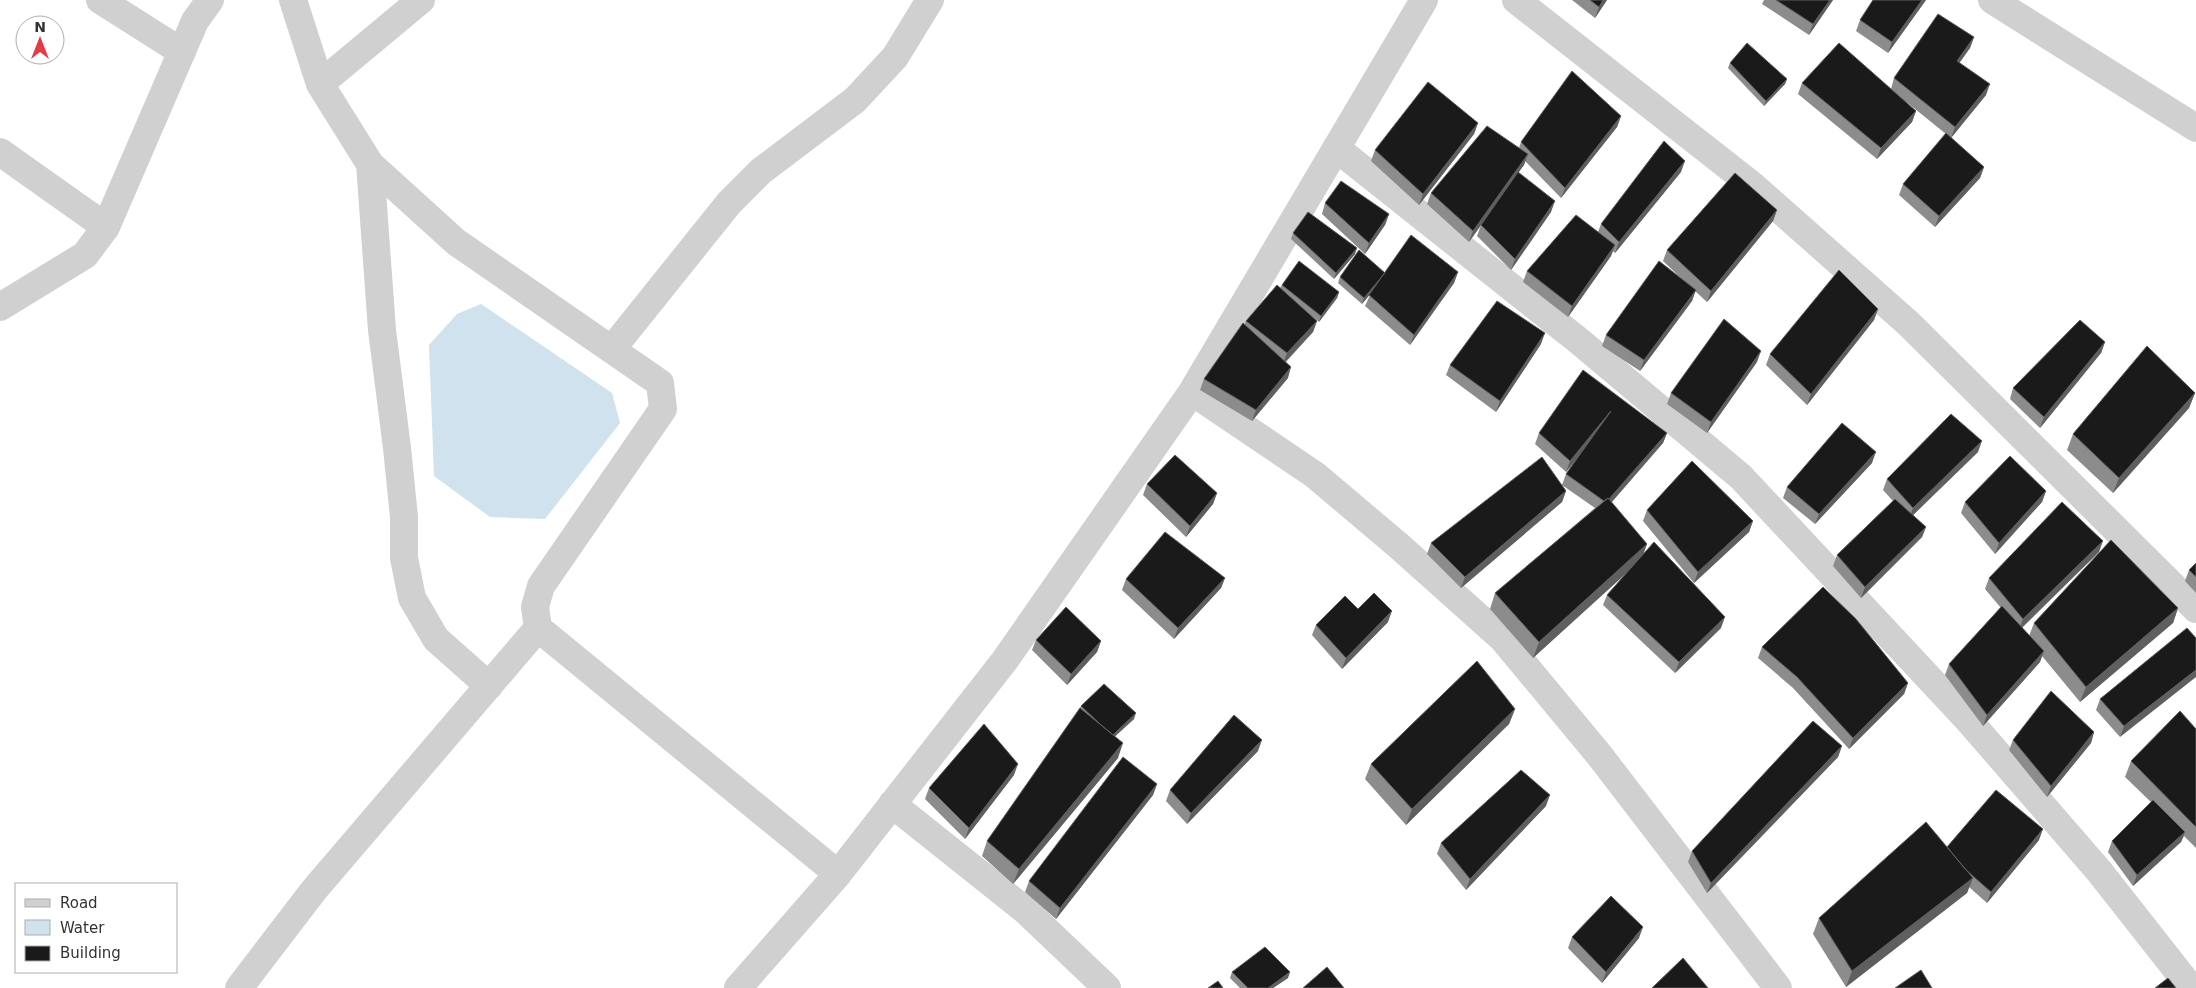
<svg xmlns="http://www.w3.org/2000/svg" width="2196" height="988" viewBox="0 0 2196 988" font-family="'DejaVu Sans',sans-serif">
	<style>
		.water { fill: #cfe2ee }
		.lines { fill: none; stroke-linecap: round; stroke-linejoin: round }
		.minor { stroke: #d0d0d0; stroke-width: 28 }
		.wall { fill: #8c8c8c }
		.shaded-wall { fill: #5f5f5f }
		.building { fill: #1a1a1a; stroke: #5f5f5f }
	</style>
	<rect width="100%" height="100%" fill="#fff"/>
	<path class="water" d="M 481,304 L 612,393 L 620,423 L 545,519 L 490,517 L 434,476 L 429,345 L 457,314 Z"/>
	<g class="lines">
		<path class="minor" d="M 100,0 L 182,52
			M 293,0 L 320,84 L 370,164 L 456,242 L 660,383 L 663,409 L 541,586 L 535,607 L 538,628 L 838,874
			M 1516,0 L 1752,185 L 1909,324 L 2196,609
			M 1992,0 L 2196,128
			M 320,84 L 421,0
			M 1336,148 L 1579,341 L 1741,477 L 1970,722 L 2099,871 L 2191,988
			M 0,152 L 106,227
			M 370,164 L 382,330 L 397,448 L 404,517 L 404,558 L 412,598 L 436,639 L 489,686
			M 0,307 L 85,255 L 106,227 L 195,21 L 210,0
			M 612,349 L 729,203 L 761,171 L 855,100 L 895,57 L 930,0
			M 1192,392 L 1315,475 L 1399,546 L 1503,639 L 1600,756 L 1778,988
			M 892,804 L 1025,910 L 1107,988
			M 239,988 L 314,890 L 538,628
			M 738,988 L 838,874 L 1005,660 L 1192,392 L 1424,0"/>
	</g>
	<path class="wall" d="M 1572,0 L 1607,0 L 1595,18 Z
		M 1764,0 L 1833,0 L 1809,35 L 1762,4 Z
		M 1873,0 L 1926,0 L 1888,53 L 1856,31 L 1860,20 Z
		M 1974,37 L 1970,48 L 1959,63 L 1986,95 L 1951,138 L 1984,167 L 1980,178 L 1935,227 L 1899,195 L 1903,184 L 1946,134 L 1904,100 L 1916,111 L 1912,122 L 1877,159 L 1798,94 L 1802,83 L 1891,89 L 1894,78 Z
		M 1730,63 L 1787,79 L 1785,84 L 1764,106 L 1728,68 Z
		M 1621,116 L 1617,127 L 1561,198 L 1525,161 L 1524,165 L 1518,172 L 1551,212 L 1511,270 L 1477,236 L 1481,225 L 1469,242 L 1427,204 L 1431,193 L 1519,148 L 1521,142 Z
		M 1478,123 L 1474,134 L 1419,205 L 1371,161 L 1375,150 Z
		M 1681,172 L 1615,253 L 1613,251 L 1611,256 L 1568,317 L 1523,282 L 1527,271 L 1598,232 L 1601,224 Z
		M 1325,203 L 1389,214 L 1385,225 L 1365,254 L 1322,214 Z
		M 1777,210 L 1773,221 L 1707,302 L 1695,291 L 1692,301 L 1640,371 L 1602,346 L 1606,335 L 1685,282 L 1663,261 L 1667,250 Z
		M 1293,233 L 1355,254 L 1334,279 L 1291,239 Z
		M 1458,272 L 1454,283 L 1410,345 L 1365,306 L 1371,293 L 1362,304 L 1338,283 L 1340,277 L 1385,273 Z
		M 1282,285 L 1339,292 L 1337,298 L 1319,322 L 1310,314 L 1317,321 L 1313,332 L 1286,362 L 1288,378 L 1252,421 L 1200,390 L 1204,379 L 1244,325 L 1246,321 L 1280,288 Z
		M 1878,309 L 1874,320 L 1807,405 L 1766,365 L 1770,354 Z
		M 2105,342 L 2101,353 L 2040,428 L 2010,399 L 2013,388 Z
		M 1541,344 L 1496,412 L 1446,375 L 1450,365 Z
		M 1757,362 L 1707,433 L 1667,404 L 1671,393 Z
		M 2195,393 L 2189,408 L 2113,493 L 2067,450 L 2073,434 Z
		M 1539,433 L 1667,433 L 1663,443 L 1612,502 L 1647,544 L 1643,555 L 1721,628 L 1675,673 L 1603,605 L 1607,595 L 1628,571 L 1533,658 L 1490,609 L 1495,593 L 1595,508 L 1562,485 L 1566,491 L 1562,502 L 1461,588 L 1427,554 L 1431,543 L 1562,485 L 1566,474 L 1576,460 L 1566,472 L 1535,444 Z
		M 1978,452 L 1913,515 L 1926,527 L 1922,537 L 1861,598 L 1833,566 L 1837,555 L 1893,501 L 1883,490 L 1887,479 Z
		M 1872,463 L 1815,524 L 1783,498 L 1787,487 Z
		M 1147,484 L 1217,493 L 1213,504 L 1186,537 L 1143,495 Z
		M 2046,491 L 2042,502 L 1995,554 L 1961,513 L 1965,502 Z
		M 1647,510 L 1753,521 L 1749,532 L 1694,583 L 1643,521 Z
		M 2099,552 L 2022,628 L 2029,636 L 2034,623 L 2178,608 L 2173,623 L 2080,702 L 2042,656 L 2040,662 L 1983,726 L 1945,675 L 1949,664 L 2001,608 L 1985,589 L 1989,578 Z
		M 2196,563 L 2196,593 L 2185,581 L 2189,570 Z
		M 1225,578 L 1221,588 L 1174,639 L 1122,590 L 1126,579 Z
		M 1358,609 L 1388,622 L 1342,669 L 1312,635 L 1316,625 Z
		M 2187,628 L 2120,737 L 2096,710 L 2100,699 Z
		M 1036,640 L 1101,641 L 1097,652 L 1067,685 L 1032,650 Z
		M 1762,647 L 1908,683 L 1904,694 L 1849,749 L 1793,688 L 1758,658 Z
		M 1081,706 L 1134,719 L 1115,736 L 1118,758 L 1013,884 L 982,856 L 987,841 Z
		M 1515,709 L 1509,724 L 1406,825 L 1365,779 L 1371,764 Z
		M 2196,729 L 2196,848 L 2184,836 L 2181,842 L 2133,886 L 2108,852 L 2112,841 L 2151,802 L 2125,777 L 2131,761 Z
		M 2094,732 L 2091,743 L 2047,797 L 2009,750 L 2013,740 Z
		M 1842,746 L 1838,757 L 1707,893 L 1688,862 L 1692,851 Z
		M 1258,751 L 1187,824 L 1166,801 L 1170,790 Z
		M 1014,775 L 965,839 L 925,799 L 929,788 Z
		M 1157,784 L 1153,795 L 1056,919 L 1025,892 L 1029,881 Z
		M 1546,806 L 1466,890 L 1437,854 L 1441,843 Z
		M 2039,840 L 1987,903 L 1969,887 L 1967,893 L 1846,987 L 1813,934 L 1819,918 L 1947,847 Z
		M 1572,937 L 1639,938 L 1602,983 L 1568,948 Z
		M 1232,972 L 1288,978 L 1273,988 L 1240,988 L 1230,978 Z"/>
	<path class="shaded-wall" d="M 1603,0 L 1607,0 L 1595,18 L 1599,7 Z
		M 1830,0 L 1833,0 L 1809,35 L 1813,24 Z
		M 1922,0 L 1926,0 L 1888,53 L 1892,42 Z
		M 1974,37 L 1970,48 L 1953,72 L 1957,61 Z
		M 1787,79 L 1785,84 L 1764,106 L 1766,101 Z
		M 1990,84 L 1986,95 L 1951,138 L 1955,127 Z
		M 1916,111 L 1912,122 L 1877,159 L 1881,148 Z
		M 1621,116 L 1617,127 L 1561,198 L 1565,188 Z
		M 1478,123 L 1474,134 L 1419,205 L 1423,194 Z
		M 1528,154 L 1524,165 L 1469,242 L 1473,231 Z
		M 1685,161 L 1681,172 L 1615,253 L 1619,242 Z
		M 1984,167 L 1980,178 L 1935,227 L 1939,216 Z
		M 1555,201 L 1551,212 L 1511,270 L 1515,259 Z
		M 1777,210 L 1773,221 L 1707,302 L 1711,291 Z
		M 1389,214 L 1385,225 L 1365,254 L 1369,243 Z
		M 1615,245 L 1611,256 L 1568,317 L 1572,306 Z
		M 1357,248 L 1355,254 L 1334,279 L 1336,273 Z
		M 1458,272 L 1454,283 L 1410,345 L 1414,335 Z
		M 1385,273 L 1383,279 L 1362,304 L 1364,298 Z
		M 1696,290 L 1692,301 L 1640,371 L 1644,360 Z
		M 1339,292 L 1337,298 L 1319,322 L 1321,316 Z
		M 1878,309 L 1874,320 L 1807,405 L 1811,394 Z
		M 1317,321 L 1313,332 L 1283,364 L 1287,353 Z
		M 1545,333 L 1541,344 L 1496,412 L 1500,401 Z
		M 2105,342 L 2101,353 L 2040,428 L 2044,417 Z
		M 1761,351 L 1757,362 L 1707,433 L 1711,422 Z
		M 1291,367 L 1288,378 L 1252,421 L 1256,410 Z
		M 2195,393 L 2189,408 L 2113,493 L 2119,478 Z
		M 1611,411 L 1607,422 L 1566,472 L 1570,461 Z
		M 1667,433 L 1663,443 L 1602,513 L 1606,502 Z
		M 1982,441 L 1978,452 L 1909,519 L 1913,508 Z
		M 1876,452 L 1872,463 L 1815,524 L 1819,514 Z
		M 1566,491 L 1562,502 L 1461,588 L 1465,577 Z
		M 2046,491 L 2042,502 L 1995,554 L 1999,543 Z
		M 1217,493 L 1213,504 L 1186,537 L 1190,526 Z
		M 1753,521 L 1749,532 L 1694,583 L 1698,572 Z
		M 1926,527 L 1922,537 L 1861,598 L 1865,587 Z
		M 2103,541 L 2099,552 L 2019,630 L 2023,619 Z
		M 1647,544 L 1641,560 L 1533,658 L 1539,642 Z
		M 1225,578 L 1221,588 L 1174,639 L 1178,628 Z
		M 2178,608 L 2173,623 L 2080,702 L 2086,687 Z
		M 1392,611 L 1388,622 L 1342,669 L 1346,658 Z
		M 1725,617 L 1721,628 L 1675,673 L 1679,662 Z
		M 1101,641 L 1097,652 L 1067,685 L 1071,674 Z
		M 2044,651 L 2040,662 L 1983,726 L 1987,715 Z
		M 2196,670 L 2196,677 L 2120,737 L 2124,726 Z
		M 1908,683 L 1904,694 L 1849,749 L 1853,738 Z
		M 1515,709 L 1509,724 L 1406,825 L 1412,809 Z
		M 1136,713 L 1134,719 L 1110,741 L 1112,736 Z
		M 2094,732 L 2091,743 L 2047,797 L 2051,786 Z
		M 1262,740 L 1258,751 L 1187,824 L 1191,813 Z
		M 1123,743 L 1118,758 L 1013,884 L 1019,869 Z
		M 1842,746 L 1838,757 L 1707,893 L 1711,883 Z
		M 1018,764 L 1014,775 L 965,839 L 969,828 Z
		M 1157,784 L 1153,795 L 1056,919 L 1060,908 Z
		M 1550,795 L 1546,806 L 1466,890 L 1470,879 Z
		M 2043,829 L 2039,840 L 1987,903 L 1991,892 Z
		M 2185,832 L 2181,842 L 2133,886 L 2137,875 Z
		M 1973,878 L 1967,893 L 1846,987 L 1852,971 Z
		M 1643,927 L 1639,938 L 1602,983 L 1606,972 Z
		M 1290,972 L 1288,978 L 1273,988 L 1268,988 Z"/>
	<path class="building" d="M 1590,0 L 1603,0 L 1599,7 Z
		M 1776,0 L 1830,0 L 1813,24 Z
		M 1873,0 L 1922,0 L 1892,42 L 1860,20 Z
		M 1938,14 L 1974,37 L 1957,61 L 1990,84 L 1955,127 L 1894,78 Z
		M 1747,43 L 1787,79 L 1766,101 L 1730,63 Z
		M 1839,43 L 1916,111 L 1881,148 L 1802,83 Z
		M 1572,71 L 1621,116 L 1565,188 L 1521,142 Z
		M 1428,82 L 1478,123 L 1423,194 L 1375,150 Z
		M 1487,126 L 1528,154 L 1473,231 L 1431,193 Z
		M 1946,133 L 1984,167 L 1939,216 L 1903,184 Z
		M 1664,141 L 1685,161 L 1619,242 L 1601,224 Z
		M 1518,172 L 1555,201 L 1515,259 L 1481,225 Z
		M 1735,173 L 1777,210 L 1711,291 L 1667,250 Z
		M 1341,181 L 1389,214 L 1369,243 L 1325,203 Z
		M 1308,212 L 1357,248 L 1336,273 L 1293,233 Z
		M 1576,215 L 1615,245 L 1572,306 L 1527,271 Z
		M 1411,235 L 1458,272 L 1414,335 L 1369,295 Z
		M 1359,250 L 1385,273 L 1364,298 L 1340,277 Z
		M 1299,261 L 1339,292 L 1321,316 L 1282,285 Z
		M 1659,261 L 1696,290 L 1644,360 L 1606,335 Z
		M 1839,270 L 1878,309 L 1811,394 L 1770,354 Z
		M 1277,285 L 1317,321 L 1287,353 L 1246,321 Z
		M 1497,301 L 1545,333 L 1500,401 L 1450,365 Z
		M 1724,319 L 1761,351 L 1711,422 L 1671,393 Z
		M 2080,320 L 2105,342 L 2044,417 L 2013,388 Z
		M 1243,323 L 1291,367 L 1256,410 L 1204,379 Z
		M 2147,346 L 2195,393 L 2119,478 L 2073,434 Z
		M 1583,370 L 1667,433 L 1609,499 L 1608,498 L 1604,501 L 1566,474 L 1611,411 L 1570,461 L 1539,433 Z
		M 1951,414 L 1982,441 L 1913,508 L 1887,479 Z
		M 1842,423 L 1876,452 L 1819,514 L 1787,487 Z
		M 1175,455 L 1217,493 L 1190,526 L 1147,484 Z
		M 2010,456 L 2046,491 L 1999,543 L 1965,502 Z
		M 1542,457 L 1566,491 L 1465,577 L 1431,543 Z
		M 1692,461 L 1753,521 L 1698,572 L 1647,510 Z
		M 1608,498 L 1647,544 L 1539,642 L 1495,593 Z
		M 1895,499 L 1926,527 L 1865,587 L 1837,555 Z
		M 2062,502 L 2103,541 L 2023,619 L 1989,578 Z
		M 1165,532 L 1225,578 L 1178,628 L 1126,579 Z
		M 2111,540 L 2178,608 L 2086,687 L 2034,623 Z
		M 1654,542 L 1725,617 L 1679,662 L 1607,595 Z
		M 2196,563 L 2196,577 L 2189,570 Z
		M 1823,587 L 1856,619 L 1908,683 L 1853,738 L 1797,677 L 1762,647 Z
		M 1374,593 L 1392,611 L 1346,658 L 1316,625 L 1345,596 L 1358,609 Z
		M 2002,606 L 2044,651 L 1987,715 L 1949,664 Z
		M 1066,607 L 1101,641 L 1071,674 L 1036,640 Z
		M 2187,628 L 2196,638 L 2196,670 L 2124,726 L 2100,699 Z
		M 1477,661 L 1515,709 L 1412,809 L 1371,764 Z
		M 1104,684 L 1136,713 L 1113,735 L 1100,724 L 1081,706 Z
		M 2051,691 L 2094,732 L 2051,786 L 2013,740 Z
		M 1080,708 L 1123,743 L 1019,869 L 987,841 Z
		M 2180,711 L 2196,729 L 2196,827 L 2131,761 Z
		M 1234,715 L 1262,740 L 1191,813 L 1170,790 Z
		M 1813,721 L 1842,746 L 1711,883 L 1692,851 Z
		M 984,724 L 1018,764 L 969,828 L 929,788 Z
		M 1123,757 L 1157,784 L 1060,908 L 1029,881 Z
		M 1521,770 L 1550,795 L 1470,879 L 1441,843 Z
		M 1996,790 L 2043,829 L 1991,892 L 1965,869 L 1947,847 Z
		M 2153,800 L 2185,832 L 2137,875 L 2112,841 Z
		M 1926,822 L 1973,878 L 1852,971 L 1819,918 Z
		M 1611,896 L 1643,927 L 1606,972 L 1572,937 Z
		M 1265,947 L 1290,972 L 1268,988 L 1248,988 L 1232,972 Z
		M 1683,958 L 1708,988 L 1652,988 Z
		M 1327,967 L 1344,988 L 1303,988 Z
		M 1921,970 L 1932,988 L 1895,988 Z
		M 2168,978 L 2176,988 L 2155,988 Z
		M 1218,981 L 1223,988 L 1208,988 Z"/>
	<rect x="15" y="883" width="162" height="90" fill="#ffffff" stroke="#adadad"/>
	<rect x="25" y="899" width="25" height="8" fill="#d0d0d0" stroke="#adadad"/>
	<text x="60" y="908" font-size="15" fill="#333333">Road</text>
	<rect x="25" y="920" width="25" height="15" fill="#cfe2ee" stroke="#adadad"/>
	<text x="60" y="933" font-size="15" fill="#333333">Water</text>
	<rect x="25" y="946" width="25" height="15" fill="#1a1a1a" stroke="#adadad"/>
	<text x="60" y="958" font-size="15" fill="#333333">Building</text>
	<g transform="translate(40 40)"><circle r="24" fill="#ffffff" stroke="#adadad"/>
	<path d="M0-4L9 19L0 12L-9 19Z" fill="#e63946"/>
	<text y="-8" font-size="14" font-weight="bold" text-anchor="middle" fill="#333333">N</text>
	</g>
</svg>
